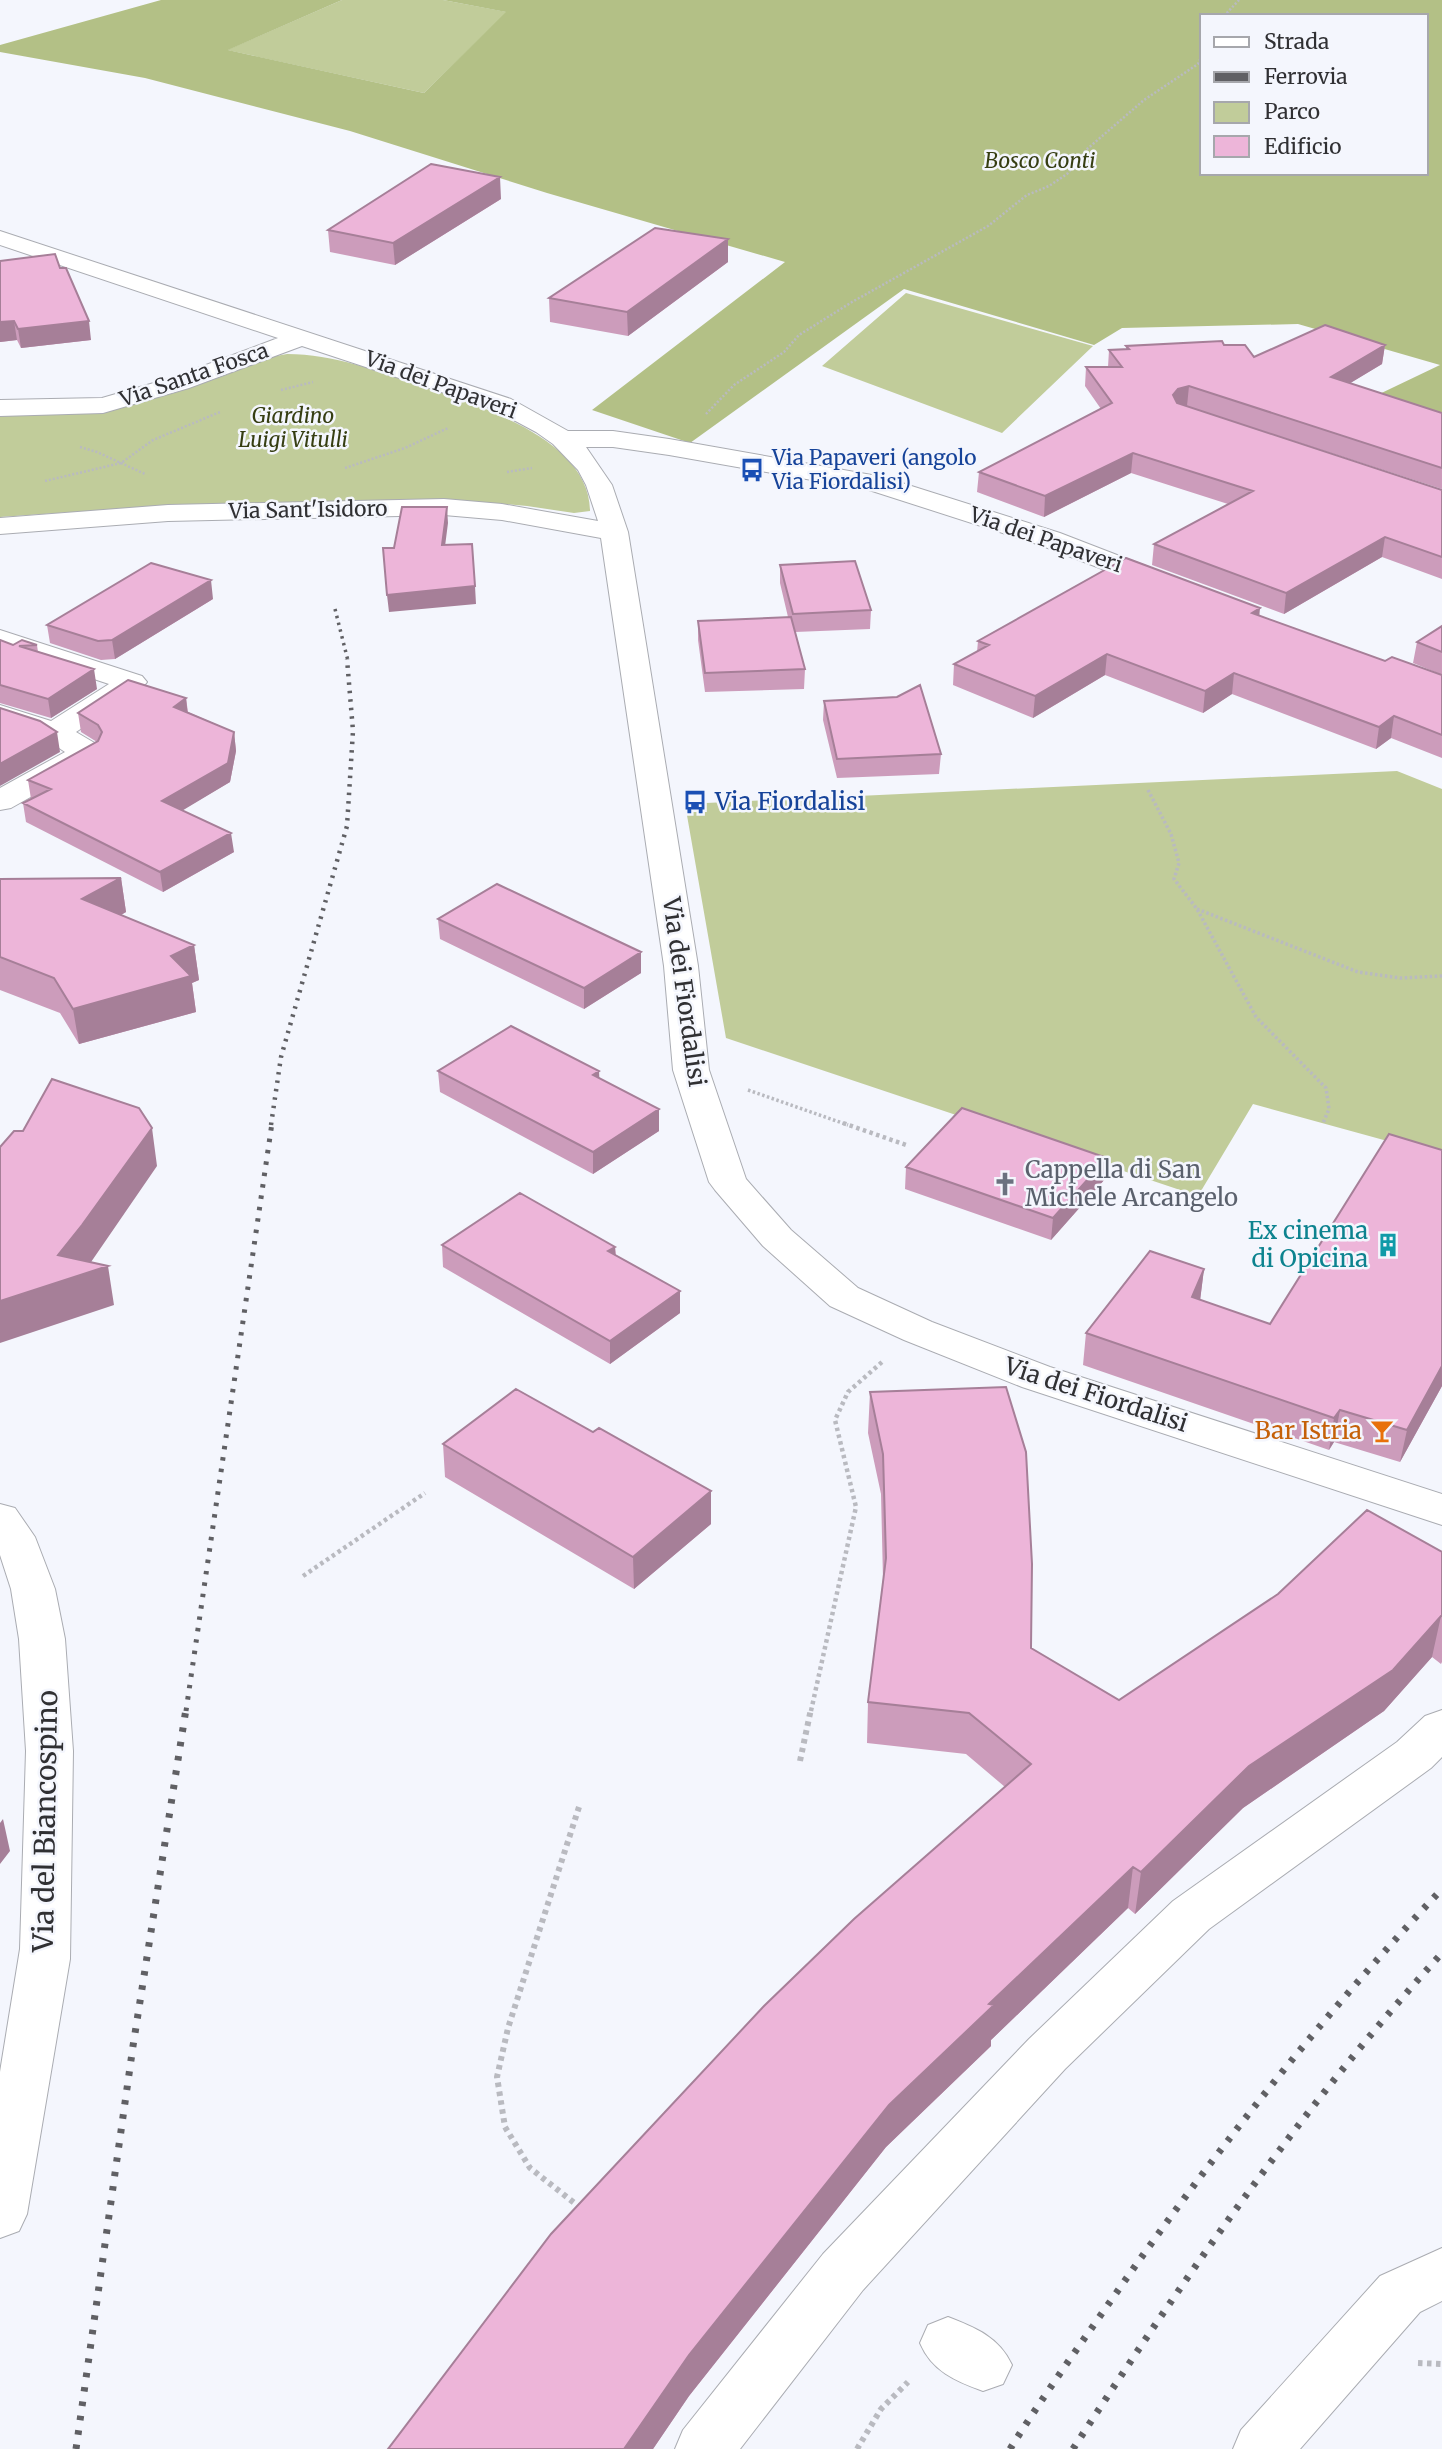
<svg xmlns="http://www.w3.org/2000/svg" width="1442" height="2449" viewBox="0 0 1442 2449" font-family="Merriweather,serif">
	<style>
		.green { fill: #c1cc9a }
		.forest { fill: #b3c086; fill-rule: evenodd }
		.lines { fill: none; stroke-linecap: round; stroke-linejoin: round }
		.minor-casing { stroke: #aaacb2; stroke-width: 2 }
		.path-far3 { stroke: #b9bac0; stroke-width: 2.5; stroke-dasharray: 2 2; stroke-linecap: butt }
		.path-far2 { stroke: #b9bac0; stroke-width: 3.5; stroke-dasharray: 2.5 2.5; stroke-linecap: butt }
		.path-far1 { stroke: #b9bac0; stroke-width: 4.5; stroke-dasharray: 3.5 3.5; stroke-linecap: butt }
		.path { stroke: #b9bac0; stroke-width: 6; stroke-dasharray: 4.5 4.5; stroke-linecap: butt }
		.minor { fill: #fff; fill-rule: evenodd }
		.rail-far3 { stroke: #606064; stroke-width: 3.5; stroke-dasharray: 2.5 4.5; stroke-linecap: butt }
		.rail-far2 { stroke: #606064; stroke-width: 4.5; stroke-dasharray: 2.5 6; stroke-linecap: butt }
		.rail-far1 { stroke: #606064; stroke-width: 5; stroke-dasharray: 3.5 8; stroke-linecap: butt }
		.rail { stroke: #606064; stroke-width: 7; stroke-dasharray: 4.5 10; stroke-linecap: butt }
		.wall { fill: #cc9cbb }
		.shaded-wall { fill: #a67f98 }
		.building { fill: #edb5d9; stroke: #a67f98; stroke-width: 2 }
		.labels { text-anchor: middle; stroke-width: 5; stroke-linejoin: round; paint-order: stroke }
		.far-park-label { font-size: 21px; font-style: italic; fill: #363e12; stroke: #f4f6fd }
		.far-street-label { font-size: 21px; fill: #303033; stroke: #f4f6fd }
		.far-transit-label { font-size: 21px; fill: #164399; stroke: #f4f6fd; text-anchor: start }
		.transit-label { font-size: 24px; fill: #164399; stroke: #f4f6fd; text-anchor: start }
		.street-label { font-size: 24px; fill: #303033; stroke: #f4f6fd }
		.worship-label { font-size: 24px; fill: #5b616d; stroke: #f4f6fd; text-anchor: start }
		.culture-label { font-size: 24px; fill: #0d838f; stroke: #f4f6fd; text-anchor: end }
		.food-label { font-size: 24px; fill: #c56008; stroke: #f4f6fd; text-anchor: end }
		.near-street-label { font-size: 28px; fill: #303033; stroke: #f4f6fd }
	</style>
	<rect width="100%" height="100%" fill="#f4f6fd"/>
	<path class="green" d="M 342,0 L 443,0 L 507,12 L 424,93 L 227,50 Z
		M 906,293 L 1093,346 L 1002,433 L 822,366 Z
		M 287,354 C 334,354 378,371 422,386 C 477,405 590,439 590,511 L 574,513 L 527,506 L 446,499 L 161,506 L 0,517 L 0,416 L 108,411 L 180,391 L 271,357 Z
		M 1397,771 L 1442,789 L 1442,1156 L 1253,1104 L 1198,1196 L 726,1038 L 685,804 Z"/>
	<path class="forest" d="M 161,0 L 342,0 L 228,50 L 424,93 L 506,12 L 443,0 L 1442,0 L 1442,419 L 1371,398 L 1440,365 L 1298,324 L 1122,328 L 1094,345 L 904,289 L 690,443 L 592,410 L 785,262 L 547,193 L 350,131 L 145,78 L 0,52 L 0,45 ZM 1202,16 L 1426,16 L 1426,173 L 1202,173 Z"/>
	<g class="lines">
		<g class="minor-casing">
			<path id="minor" d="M 0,231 L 511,399 L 568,431 L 613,431 L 669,439 L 883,477 L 1060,533 L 1174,577 L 1178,583 L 1174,589 L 1164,591 L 1154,589 L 1040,545 L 869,490 L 669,455 L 613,447 L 586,447 L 612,485 L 628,532 L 698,966 L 709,1070 L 746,1179 L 791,1230 L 858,1288 L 932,1322 L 1050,1367 L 1442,1494 L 1442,1525 L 1022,1387 L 904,1340 L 830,1306 L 763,1246 L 715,1190 L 709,1182 L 673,1070 L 664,966 L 601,538 L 502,520 L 444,515 L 168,521 L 0,534 L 0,518 L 168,505 L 444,499 L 502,504 L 598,521 L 586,485 L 578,470 L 553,444 L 536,432 L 493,409 L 302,346 L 189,388 L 103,413 L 0,416 L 0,400 L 102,398 L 171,378 L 278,338 L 0,245 Z
				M 0,630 L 142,676 L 147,682 L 142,688 L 76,732 L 98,745 L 102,752 L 98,759 L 11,808 L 0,810 L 0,788 L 65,752 L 44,738 L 0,724 L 0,705 L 51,721 L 109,684 L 0,648 Z
				M 0,1504 L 15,1508 L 35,1537 L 55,1589 L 65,1639 L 73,1751 L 70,1959 L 27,2214 L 19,2231 L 0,2238 L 0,2072 L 20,1949 L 26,1751 L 19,1639 L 11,1589 L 0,1555 Z
				M 1442,1710 L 1442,1757 L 1431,1768 L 1209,1929 L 1065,2069 L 863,2290 L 740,2449 L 675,2449 L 683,2430 L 823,2254 L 1029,2039 L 1173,1901 L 1397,1742 L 1425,1716 Z
				M 1442,2248 L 1442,2301 L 1420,2312 L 1300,2449 L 1233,2449 L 1241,2430 L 1380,2276 Z
				M 948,2317 C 976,2328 999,2337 1012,2365 L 1003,2384 L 983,2391 C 955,2381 932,2371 920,2343 L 928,2325 Z"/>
		</g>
		<path class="path-far3" d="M 1224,16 L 1239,0
			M 281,390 L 313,382
			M 706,414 L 734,385 L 784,352 L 799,335 L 852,302 L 988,226 L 1027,195 L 1049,186 L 1067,174 L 1086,150 L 1144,100 L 1198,64 L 1202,55
			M 80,447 L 97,452 L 145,474
			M 345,468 L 405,448 L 448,428
			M 507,472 L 532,468
			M 45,481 L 121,463 L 153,440 L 220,412"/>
		<path class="path-far2" d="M 1148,790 L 1171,834 L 1179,863 L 1174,879 L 1197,909 L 1256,1017 L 1326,1088 L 1329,1109 L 1323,1123
			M 1197,909 L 1358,972 L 1400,978 L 1442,976
			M 748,1090 L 848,1125"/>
		<path class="path-far1" d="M 843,1123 L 909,1146
			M 303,1576 L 425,1493
			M 811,1711 L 856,1507 L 835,1420 L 848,1392 L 882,1362"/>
		<path class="path" d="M 800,1761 L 811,1709
			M 579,1807 L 508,2028 L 497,2077 L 505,2127 L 530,2168 L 582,2209
			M 1418,2363 L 1442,2364
			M 857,2449 L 881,2409 L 908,2382"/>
		<use href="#minor" class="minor"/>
		<path class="rail-far3" d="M 335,609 L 348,661"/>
		<path class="rail-far2" d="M 271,1125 L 281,1057 L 347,826 L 353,731 L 347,659"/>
		<path class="rail-far1" d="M 186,1711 L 272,1123"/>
		<path class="rail" d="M 76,2449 L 133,2046 L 186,1709
			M 1010,2449 C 1042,2398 1077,2349 1112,2299 C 1213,2154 1321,2017 1442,1889
			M 1073,2449 C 1186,2275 1302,2107 1442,1953"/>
	</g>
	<path class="wall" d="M 501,199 L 395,265 L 330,252 L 328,230 Z
		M 728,239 L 728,262 L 628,336 L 550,322 L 549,298 Z
		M 0,261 L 60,268 L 91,340 L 21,348 L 17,340 L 0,342 Z
		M 1224,345 L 1254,357 L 1385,345 L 1382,364 L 1350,383 L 1442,413 L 1442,489 L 1186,406 L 1442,490 L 1442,579 L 1382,557 L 1284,614 L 1152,565 L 1154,544 L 1228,504 L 1131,473 L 1044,517 L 977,492 L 979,472 L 1101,409 L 1085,386 L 1086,367 L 1108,367 L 1109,350 L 1126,349 L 1126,346 Z
		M 780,565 L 871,610 L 870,629 L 795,632 L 805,669 L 804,689 L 705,692 L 698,640 L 698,621 L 788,617 L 780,583 Z
		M 213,599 L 115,659 L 101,660 L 50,643 L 47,625 Z
		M 1259,616 L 1385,661 L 1440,674 L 1413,663 L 1417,642 L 1442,626 L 1442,758 L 1391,738 L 1376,749 L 1232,694 L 1203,713 L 1105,675 L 1033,718 L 953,685 L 954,664 L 977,652 L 978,641 Z
		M 0,640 L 13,645 L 37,645 L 38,652 L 97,689 L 51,718 L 0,703 Z
		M 186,698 L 188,712 L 234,732 L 236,751 L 230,782 L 182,810 L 234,852 L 163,892 L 26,822 L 23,803 L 31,799 L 28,780 L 97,742 L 81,732 L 78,713 Z
		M 824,701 L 941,754 L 939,774 L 837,778 L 823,720 Z
		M 121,878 L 126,912 L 121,915 L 194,945 L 199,980 L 192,983 L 196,1012 L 79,1044 L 60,1013 L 0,990 L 0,879 Z
		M 438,919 L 641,973 L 584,1009 L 440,939 Z
		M 438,1071 L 600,1079 L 659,1109 L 659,1131 L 593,1174 L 440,1092 Z
		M 1442,1150 L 1442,1386 L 1400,1462 L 1334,1442 L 1329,1450 L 1083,1365 L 1086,1333 L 1204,1269 L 1200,1300 L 1270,1324 Z
		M 1107,1158 L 1105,1179 L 1051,1240 L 905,1189 L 906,1167 Z
		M 442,1245 L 615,1247 L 616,1255 L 680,1313 L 610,1364 L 443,1267 Z
		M 870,1392 L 1031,1648 L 1119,1700 L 1442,1552 L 1442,1662 L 1441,1664 L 1432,1657 L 1384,1711 L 1243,1808 L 1135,1914 L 1128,1908 L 991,2040 L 991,2046 L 886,2147 L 689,2396 L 653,2449 L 388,2449 L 1005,1787 L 966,1754 L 867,1743 L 868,1702 L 883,1579 L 881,1494 L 868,1433 Z
		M 593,1432 L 711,1491 L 711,1524 L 634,1589 L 445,1477 L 443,1444 Z"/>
	<path class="shaded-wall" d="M 500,177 L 501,199 L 395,265 L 393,243 Z
		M 728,239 L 728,262 L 628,336 L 627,312 Z
		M 14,321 L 17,340 L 0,342 L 0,322 Z
		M 89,321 L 91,340 L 21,348 L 18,329 Z
		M 1385,345 L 1382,364 L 1329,396 L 1331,377 Z
		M 1189,386 L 1187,406 L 1176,409 L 1173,395 L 1178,389 Z
		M 1133,453 L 1131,473 L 1044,517 L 1045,496 Z
		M 447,507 L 448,523 L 443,562 L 442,545 Z
		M 1385,537 L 1382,557 L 1284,614 L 1286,593 Z
		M 211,580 L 213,599 L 115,659 L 112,640 Z
		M 475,586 L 476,604 L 389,612 L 387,595 Z
		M 1260,608 L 1258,630 L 1252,613 Z
		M 1107,654 L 1105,675 L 1033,718 L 1035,696 Z
		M 94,669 L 97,689 L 51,718 L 48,699 Z
		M 1234,673 L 1232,694 L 1203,713 L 1205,691 Z
		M 186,698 L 188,717 L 174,707 Z
		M 1394,716 L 1391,738 L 1376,749 L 1379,727 Z
		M 57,732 L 60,752 L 0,786 L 0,764 Z
		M 234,732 L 236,751 L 230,782 L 165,821 L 162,801 Z
		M 231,833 L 234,852 L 163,892 L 160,872 Z
		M 121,878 L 126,912 L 88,934 L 82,899 Z
		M 194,945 L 199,980 L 192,983 L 196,1012 L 79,1044 L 73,1009 L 171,956 Z
		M 641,952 L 641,973 L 584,1009 L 584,988 Z
		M 599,1071 L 600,1093 L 593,1075 Z
		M 659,1109 L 659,1131 L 593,1174 L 593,1152 Z
		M 152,1128 L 157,1166 L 89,1265 L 108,1266 L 114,1305 L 0,1343 L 0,1301 L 58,1255 Z
		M 1107,1158 L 1105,1179 L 1051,1240 L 1053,1218 Z
		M 615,1247 L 616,1269 L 608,1251 Z
		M 1204,1269 L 1200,1301 L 1192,1297 Z
		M 680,1291 L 680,1313 L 610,1364 L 610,1341 Z
		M 1442,1366 L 1442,1386 L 1400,1462 L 1407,1430 Z
		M 1340,1410 L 1334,1442 L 1329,1450 L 1334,1418 Z
		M 711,1491 L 711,1524 L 634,1589 L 633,1557 Z
		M 1441,1616 L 1432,1657 L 1384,1711 L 1243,1808 L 1135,1914 L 1141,1872 L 1249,1766 Z
		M 3,1819 L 10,1851 L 0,1864 L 0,1823 Z
		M 1133,1867 L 1128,1908 L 991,2040 L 991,2046 L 886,2147 L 689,2396 L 653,2449 L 624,2449 L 689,2355 L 889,2105 L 989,2004 Z"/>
	<path class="building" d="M 431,164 L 500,177 L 393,243 L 328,230 Z
		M 655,228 L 728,239 L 627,312 L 549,298 Z
		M 55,254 L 60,268 L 66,268 L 89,321 L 18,329 L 14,321 L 0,322 L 0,261 Z
		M 1325,325 L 1385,345 L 1331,377 L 1442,413 L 1442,468 L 1189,386 L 1178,389 L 1173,395 L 1177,403 L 1442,490 L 1442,557 L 1385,537 L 1286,593 L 1154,544 L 1253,491 L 1133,453 L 1045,496 L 979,472 L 1112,403 L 1086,367 L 1122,367 L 1109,350 L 1129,349 L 1126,346 L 1222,341 L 1224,345 L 1245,345 L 1254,357 Z
		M 402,507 L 447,507 L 442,545 L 472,544 L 475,586 L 387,595 L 383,548 L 394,548 Z
		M 1126,558 L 1260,608 L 1252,613 L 1385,661 L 1392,657 L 1442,675 L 1442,735 L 1394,716 L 1379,727 L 1234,673 L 1205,691 L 1107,654 L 1035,696 L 954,664 L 989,645 L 978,641 Z
		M 855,561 L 871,610 L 793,614 L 780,565 Z
		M 151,563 L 211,580 L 112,640 L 98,641 L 47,625 Z
		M 791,617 L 805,669 L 705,673 L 698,621 Z
		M 1442,626 L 1442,652 L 1417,642 Z
		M 0,640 L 13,645 L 22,640 L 37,645 L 19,646 L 94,669 L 48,699 L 0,685 Z
		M 128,680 L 186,698 L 174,707 L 234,732 L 228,763 L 162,801 L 231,833 L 160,872 L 23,803 L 51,789 L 28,780 L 98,741 L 102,732 L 98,725 L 78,713 Z
		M 920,685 L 941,754 L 837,759 L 824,701 L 897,697 Z
		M 0,708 L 40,721 L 57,732 L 0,764 Z
		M 121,878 L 82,899 L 194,945 L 171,956 L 191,976 L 73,1009 L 54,978 L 0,957 L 0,879 Z
		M 497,884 L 641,952 L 584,988 L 438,919 Z
		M 511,1026 L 599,1071 L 593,1075 L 659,1109 L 593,1152 L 438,1071 Z
		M 52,1079 L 139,1108 L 152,1128 L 82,1225 L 58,1255 L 108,1266 L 0,1301 L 0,1147 L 14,1131 L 23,1131 Z
		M 962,1108 L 1107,1158 L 1053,1218 L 906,1167 Z
		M 1389,1134 L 1442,1150 L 1442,1366 L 1407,1430 L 1340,1410 L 1334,1418 L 1086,1333 L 1150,1251 L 1204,1269 L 1192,1297 L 1270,1324 Z
		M 520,1193 L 615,1247 L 608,1251 L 680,1291 L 610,1341 L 442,1245 Z
		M 1006,1387 L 1026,1452 L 1032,1564 L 1031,1648 L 1119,1700 L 1278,1594 L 1367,1510 L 1442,1552 L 1442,1616 L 1441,1616 L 1393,1670 L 1249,1766 L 1141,1872 L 1133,1867 L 989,2004 L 994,2005 L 889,2105 L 689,2355 L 624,2449 L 388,2449 L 551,2234 L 764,2006 L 854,1919 L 1031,1764 L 969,1713 L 868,1702 L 886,1558 L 883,1454 L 870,1392 Z
		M 516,1389 L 593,1432 L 599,1428 L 711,1491 L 633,1557 L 443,1444 Z"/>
	<defs>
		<g id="bus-bare" transform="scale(1.89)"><path d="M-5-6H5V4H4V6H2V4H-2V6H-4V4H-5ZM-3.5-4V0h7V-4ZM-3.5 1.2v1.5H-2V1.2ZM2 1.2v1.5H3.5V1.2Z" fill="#1a4fb4" stroke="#f4f6fd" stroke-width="2.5" paint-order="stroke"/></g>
		<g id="church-bare" transform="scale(1.89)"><path d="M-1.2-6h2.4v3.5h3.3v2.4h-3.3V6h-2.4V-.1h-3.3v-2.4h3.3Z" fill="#6b7280" stroke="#f4f6fd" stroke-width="2.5" paint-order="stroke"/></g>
		<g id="building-bare" transform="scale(1.89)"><path d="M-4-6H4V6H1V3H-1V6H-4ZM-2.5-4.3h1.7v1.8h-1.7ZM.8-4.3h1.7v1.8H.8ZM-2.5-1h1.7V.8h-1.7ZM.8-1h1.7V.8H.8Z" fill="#0f9aa8" stroke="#f4f6fd" stroke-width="2.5" paint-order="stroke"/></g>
		<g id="bar-bare" transform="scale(1.89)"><path d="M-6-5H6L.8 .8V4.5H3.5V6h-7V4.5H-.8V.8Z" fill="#e8710a" stroke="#f4f6fd" stroke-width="2.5" paint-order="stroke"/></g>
	</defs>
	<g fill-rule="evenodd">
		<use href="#bus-bare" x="752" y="470"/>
		<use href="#bus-bare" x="695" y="802"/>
		<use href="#church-bare" x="1005" y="1184"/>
		<use href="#building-bare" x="1388" y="1245"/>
		<use href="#bar-bare" x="1382" y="1431"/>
	</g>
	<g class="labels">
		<g class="far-park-label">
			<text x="1040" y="168">Bosco Conti</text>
			<text x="293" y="423">Giardino<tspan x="293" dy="24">Luigi Vitulli</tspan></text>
		</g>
		<g class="far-street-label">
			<text transform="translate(194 375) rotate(-19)" y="7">Via Santa Fosca</text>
			<text transform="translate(441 385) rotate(20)" y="7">Via dei Papaveri</text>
			<text transform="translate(308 510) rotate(-1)" y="7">Via Sant'Isidoro</text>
			<text transform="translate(1046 540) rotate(19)" y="7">Via dei Papaveri</text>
		</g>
		<g class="far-transit-label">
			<text x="772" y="465">Via Papaveri (angolo<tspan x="772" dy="24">Via Fiordalisi)</tspan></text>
		</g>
		<g class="transit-label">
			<text x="715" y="810">Via Fiordalisi</text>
		</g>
		<g class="street-label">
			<text transform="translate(684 992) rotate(82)" y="8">Via dei Fiordalisi</text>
			<text transform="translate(1096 1395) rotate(18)" y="8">Via dei Fiordalisi</text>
		</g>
		<g class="worship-label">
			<text x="1025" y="1178">Cappella di San<tspan x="1025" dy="28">Michele Arcangelo</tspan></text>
		</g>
		<g class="culture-label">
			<text x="1368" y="1239">Ex cinema<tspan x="1368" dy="28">di Opicina</tspan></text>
		</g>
		<g class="food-label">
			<text x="1362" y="1439">Bar Istria</text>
		</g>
		<g class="near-street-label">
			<text transform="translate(45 1821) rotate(-89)" y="10">Via del Biancospino</text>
		</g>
	</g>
	<rect x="1200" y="14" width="228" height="161" fill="#f4f6fd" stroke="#a6a7ac" stroke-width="2"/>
	<rect x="1214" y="37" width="35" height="10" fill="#ffffff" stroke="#a6a7ac" stroke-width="2"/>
	<text x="1264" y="49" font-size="21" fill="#303033">Strada</text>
	<rect x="1214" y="72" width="35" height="10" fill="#606064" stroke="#a6a7ac" stroke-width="2"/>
	<text x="1264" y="84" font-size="21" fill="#303033">Ferrovia</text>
	<rect x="1214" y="102" width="35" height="21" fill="#c1cc9a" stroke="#a6a7ac" stroke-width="2"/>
	<text x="1264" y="119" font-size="21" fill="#303033">Parco</text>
	<rect x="1214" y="136" width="35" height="21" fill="#edb5d9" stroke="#a6a7ac" stroke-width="2"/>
	<text x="1264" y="154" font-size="21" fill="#303033">Edificio</text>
</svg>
